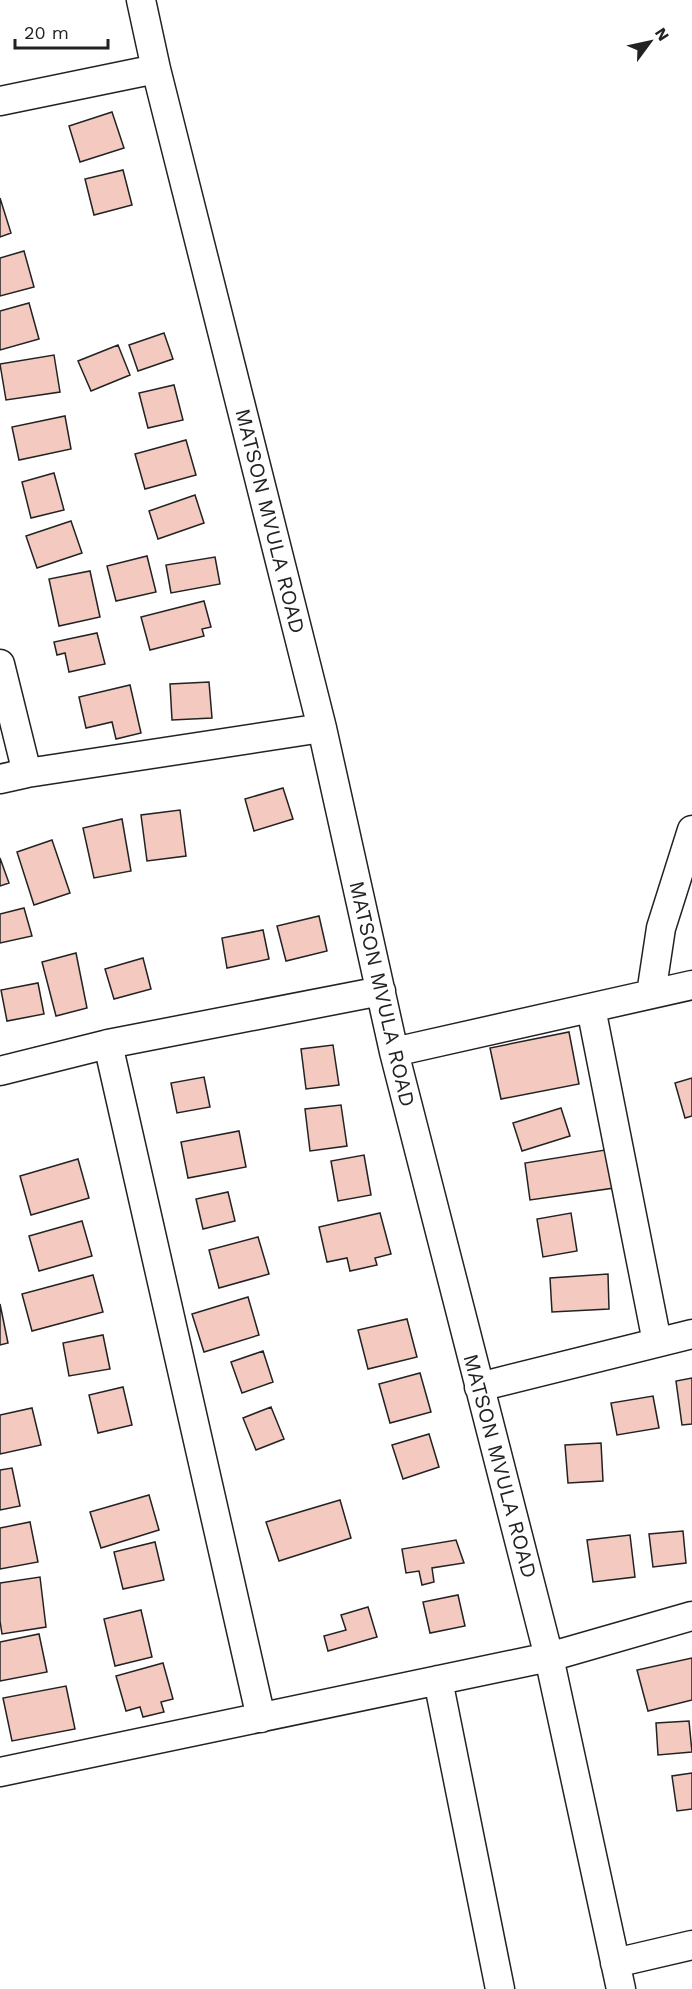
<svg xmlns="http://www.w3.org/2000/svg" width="692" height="1989" viewBox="0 0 692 1989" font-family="'Work Sans',sans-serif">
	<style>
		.building { fill: #f3c9c0; stroke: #222; stroke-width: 1.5 }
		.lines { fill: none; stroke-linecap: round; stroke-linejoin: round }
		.street-casing { stroke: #222; stroke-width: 31 }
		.street { stroke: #fff; stroke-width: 28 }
		.labels { text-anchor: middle; stroke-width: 4.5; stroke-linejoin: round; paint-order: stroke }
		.street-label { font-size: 21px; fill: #222; stroke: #fff }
	</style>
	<rect width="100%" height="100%" fill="#fff"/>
	<path class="building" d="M 112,112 L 124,148 L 80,162 L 69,126 Z
		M 123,170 L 132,205 L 94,215 L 85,179 Z
		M 0,198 L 11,233 L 0,237 Z
		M 24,251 L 34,287 L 0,296 L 0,258 Z
		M 29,303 L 39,339 L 0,350 L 0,311 Z
		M 164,333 L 173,359 L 138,371 L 129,345 Z
		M 118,345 L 130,375 L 91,391 L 78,361 Z
		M 54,355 L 60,392 L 6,400 L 0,364 Z
		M 174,385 L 183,420 L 148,428 L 139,393 Z
		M 65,416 L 71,449 L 19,460 L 12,427 Z
		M 186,440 L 196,475 L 145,489 L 135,454 Z
		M 54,473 L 64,510 L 31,518 L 22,482 Z
		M 195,495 L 204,523 L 158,539 L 149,511 Z
		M 71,521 L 82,553 L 37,568 L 26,536 Z
		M 147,556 L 156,592 L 116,601 L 107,566 Z
		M 215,557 L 220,584 L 171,593 L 166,565 Z
		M 90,571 L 100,617 L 59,626 L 49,579 Z
		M 204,601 L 211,627 L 202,629 L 204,636 L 150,650 L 141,617 Z
		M 97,633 L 105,664 L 69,672 L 65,653 L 57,655 L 54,642 Z
		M 209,682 L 212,718 L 172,720 L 170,684 Z
		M 130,685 L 141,733 L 116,739 L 112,722 L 86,728 L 79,697 Z
		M 283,788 L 293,819 L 254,831 L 245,799 Z
		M 180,810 L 186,856 L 147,861 L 141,815 Z
		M 122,819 L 131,871 L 94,878 L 83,828 Z
		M 52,840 L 70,893 L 34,905 L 17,852 Z
		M 0,858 L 9,883 L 0,886 Z
		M 24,908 L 32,936 L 0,943 L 0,914 Z
		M 319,916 L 327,951 L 286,961 L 277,926 Z
		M 263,930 L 269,959 L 227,968 L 222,938 Z
		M 76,953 L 87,1008 L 56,1016 L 42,962 Z
		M 143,958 L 151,989 L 114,999 L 105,969 Z
		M 38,983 L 44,1014 L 7,1021 L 1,990 Z
		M 569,1032 L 579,1084 L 501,1099 L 490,1048 Z
		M 333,1045 L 339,1085 L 306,1089 L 301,1049 Z
		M 204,1077 L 210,1107 L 177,1113 L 171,1083 Z
		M 692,1078 L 692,1116 L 685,1118 L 675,1083 Z
		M 341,1105 L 347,1146 L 310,1151 L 305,1109 Z
		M 561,1108 L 570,1136 L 522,1151 L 513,1123 Z
		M 239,1131 L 246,1167 L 188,1178 L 181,1142 Z
		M 605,1150 L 614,1188 L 530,1200 L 525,1163 Z
		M 364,1155 L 371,1195 L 338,1201 L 331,1161 Z
		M 78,1159 L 89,1198 L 31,1215 L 20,1176 Z
		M 228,1192 L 235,1221 L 203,1229 L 196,1199 Z
		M 380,1213 L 391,1254 L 375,1258 L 377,1265 L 350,1271 L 347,1258 L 327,1262 L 319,1227 Z
		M 571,1213 L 577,1251 L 543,1257 L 537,1219 Z
		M 82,1221 L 92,1256 L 39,1271 L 29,1236 Z
		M 258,1237 L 269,1274 L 219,1288 L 209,1250 Z
		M 608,1274 L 609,1309 L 552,1312 L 550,1278 Z
		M 93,1275 L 103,1312 L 32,1331 L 22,1294 Z
		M 248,1297 L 259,1335 L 204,1352 L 192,1314 Z
		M 0,1304 L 8,1343 L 0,1345 Z
		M 407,1319 L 417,1357 L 368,1369 L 358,1330 Z
		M 103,1335 L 110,1369 L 69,1376 L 63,1343 Z
		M 263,1351 L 273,1382 L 242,1393 L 231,1362 Z
		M 420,1373 L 431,1412 L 390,1423 L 379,1384 Z
		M 692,1378 L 692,1424 L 682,1425 L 676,1381 Z
		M 123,1387 L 132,1425 L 98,1433 L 89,1395 Z
		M 653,1396 L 659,1428 L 617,1435 L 611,1403 Z
		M 271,1407 L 284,1439 L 256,1450 L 243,1418 Z
		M 32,1408 L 41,1445 L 0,1454 L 0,1415 Z
		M 429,1434 L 439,1467 L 403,1479 L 392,1445 Z
		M 601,1443 L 603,1481 L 568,1483 L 565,1445 Z
		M 12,1468 L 20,1506 L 0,1510 L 0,1470 Z
		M 149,1495 L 159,1530 L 101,1548 L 90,1512 Z
		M 340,1500 L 351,1538 L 279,1561 L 266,1522 Z
		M 30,1522 L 38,1562 L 0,1569 L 0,1528 Z
		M 683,1531 L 686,1563 L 653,1567 L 649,1534 Z
		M 630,1535 L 635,1577 L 593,1582 L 587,1540 Z
		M 456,1540 L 464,1563 L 432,1568 L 434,1582 L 422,1585 L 419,1571 L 406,1573 L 402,1549 Z
		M 155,1542 L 164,1580 L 123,1589 L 114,1552 Z
		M 40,1577 L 46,1627 L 2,1634 L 0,1621 L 0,1583 Z
		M 458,1595 L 465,1626 L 430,1633 L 423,1602 Z
		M 368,1607 L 377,1637 L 328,1651 L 324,1636 L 346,1630 L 341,1615 Z
		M 141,1610 L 152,1657 L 115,1666 L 104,1619 Z
		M 39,1634 L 47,1672 L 0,1681 L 0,1642 Z
		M 692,1658 L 692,1700 L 648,1711 L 637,1670 Z
		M 163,1663 L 173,1699 L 161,1702 L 164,1712 L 143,1717 L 140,1707 L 126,1711 L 116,1676 Z
		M 66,1686 L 75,1729 L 12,1741 L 3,1698 Z
		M 689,1721 L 692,1752 L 658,1755 L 656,1723 Z
		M 692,1773 L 692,1809 L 677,1811 L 672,1776 Z"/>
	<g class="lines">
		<g class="street-casing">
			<path id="street" d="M 141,0 L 156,69 L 322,728 L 394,1052 L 549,1657 L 621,1989
				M 0,101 L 156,69
				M 0,664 L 27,773
				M 0,779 L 27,773 L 322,728
				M 651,994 L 661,928 L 692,830
				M 591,1008 L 657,1342
				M 108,1044 L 261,1718
				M 394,1052 L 692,985
				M 0,1071 L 108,1044 L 381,991
				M 479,1387 L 692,1334
				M 438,1680 L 500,1989
				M 0,1772 L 549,1657 L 692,1616
				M 615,1963 L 692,1945"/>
		</g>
		<use href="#street" class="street"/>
	</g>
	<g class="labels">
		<g class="street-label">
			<text transform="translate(270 521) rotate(76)" y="7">MATSON MVULA ROAD</text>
			<text transform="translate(382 994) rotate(77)" y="7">MATSON MVULA ROAD</text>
			<text transform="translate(500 1466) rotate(75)" y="7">MATSON MVULA ROAD</text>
		</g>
	</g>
	<g transform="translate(650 42) rotate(57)" stroke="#ffffff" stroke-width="4.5" paint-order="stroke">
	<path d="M0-4.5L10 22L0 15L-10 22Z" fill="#222222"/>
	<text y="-9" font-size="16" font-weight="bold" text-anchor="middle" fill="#222222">N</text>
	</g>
	<path d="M15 39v9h93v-9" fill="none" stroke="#222222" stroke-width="3"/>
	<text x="24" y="39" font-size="18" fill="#222222" stroke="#ffffff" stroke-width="4.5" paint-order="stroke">20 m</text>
</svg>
